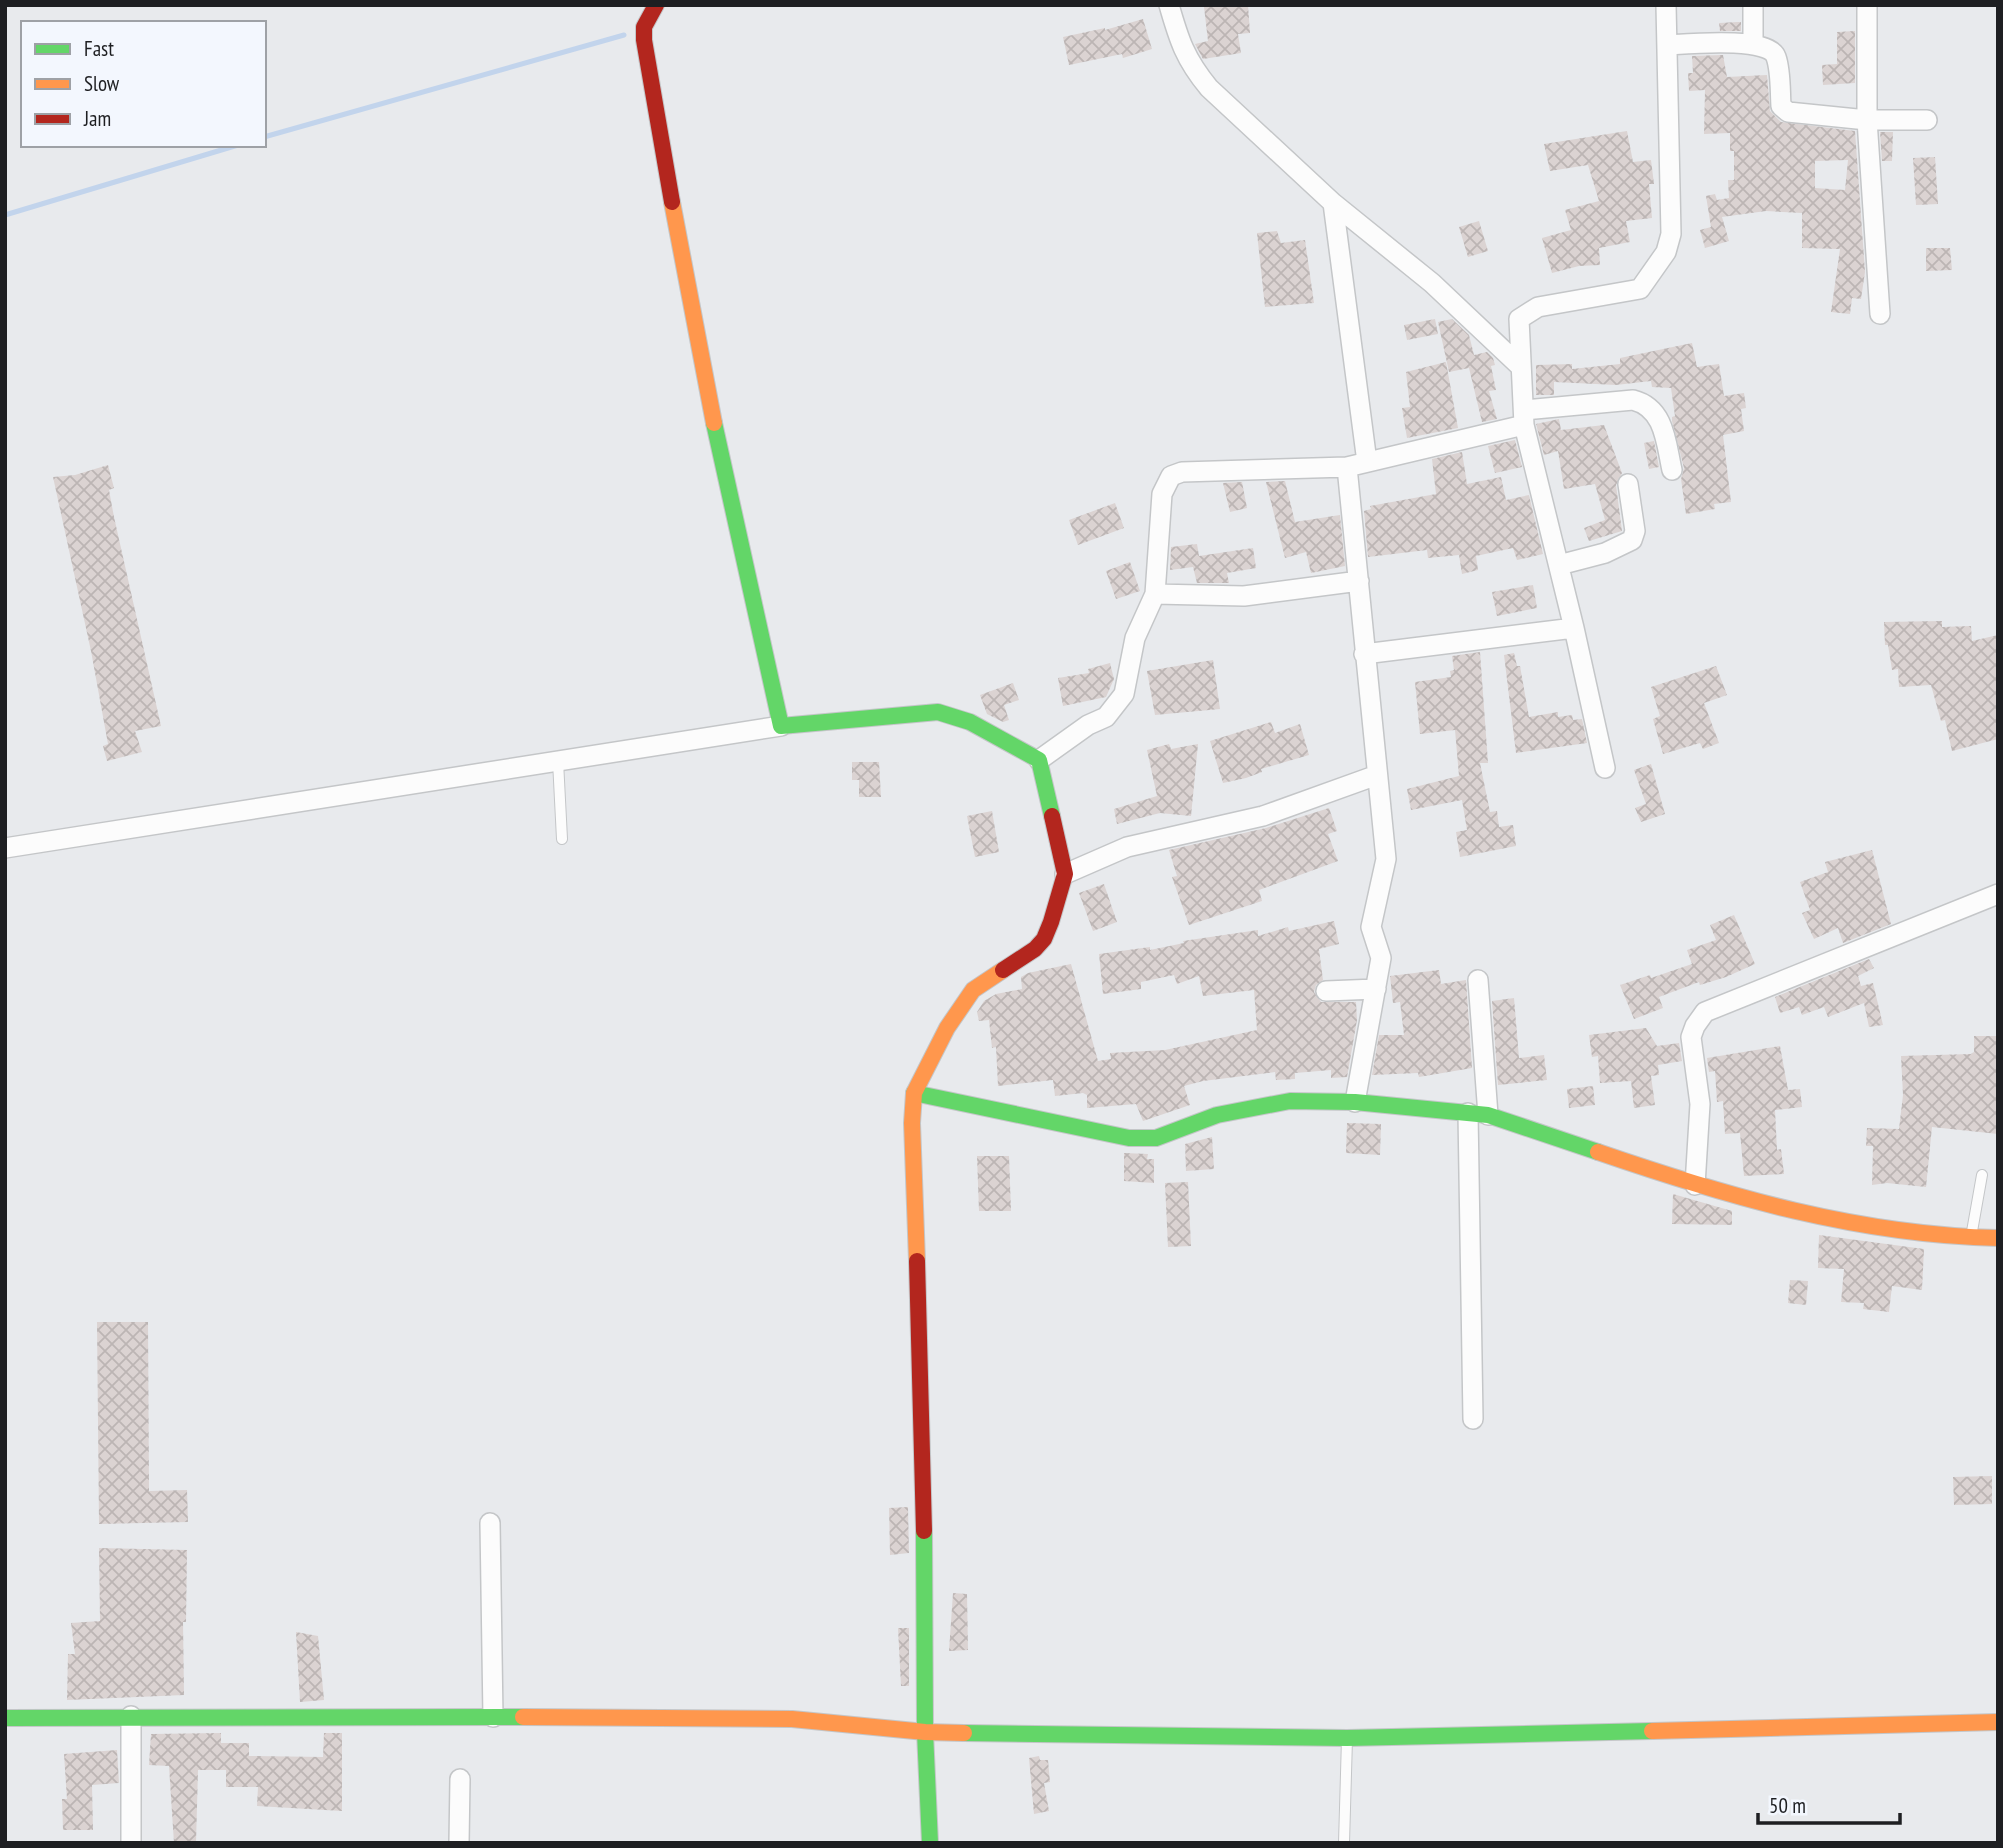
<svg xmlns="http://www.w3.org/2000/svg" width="2003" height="1848" viewBox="0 0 2003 1848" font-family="'PT Sans Narrow',sans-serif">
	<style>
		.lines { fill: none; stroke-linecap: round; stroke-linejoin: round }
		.stream { stroke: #c2d4ec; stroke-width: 5 }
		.building { fill: url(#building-cross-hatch); fill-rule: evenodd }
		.lane-casing { stroke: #c4c6c8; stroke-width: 12 }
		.street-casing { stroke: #c4c6c8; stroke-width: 22 }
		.fast-casing { stroke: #c4c6c8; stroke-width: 18 }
		.slow-casing { stroke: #c4c6c8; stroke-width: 18 }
		.jam-casing { stroke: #c4c6c8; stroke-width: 18 }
		.lane { stroke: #fcfcfc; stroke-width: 10 }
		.street { stroke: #fcfcfc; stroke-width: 19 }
		.fast { stroke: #63d668; stroke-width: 16 }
		.slow { stroke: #ff974d; stroke-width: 16 }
		.jam { stroke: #b3261e; stroke-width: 16 }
	</style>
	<defs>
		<pattern id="building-cross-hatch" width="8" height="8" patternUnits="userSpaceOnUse" patternTransform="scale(1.75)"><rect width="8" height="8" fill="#dbd3d2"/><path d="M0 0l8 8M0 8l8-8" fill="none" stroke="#bcb5b4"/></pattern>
	</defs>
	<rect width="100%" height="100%" fill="#e8eaed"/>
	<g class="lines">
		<path class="stream" d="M 264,137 L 624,35
			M 5,215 L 238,145"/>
	</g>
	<path class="building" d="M 1248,5 L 1250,33 L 1238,34 L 1241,53 L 1203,59 L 1195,44 L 1208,41 L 1204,7 Z
		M 1143,19 L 1152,49 L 1123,58 L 1122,54 L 1069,65 L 1063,37 L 1105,28 L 1105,30 Z
		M 1738,22 L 1741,22 L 1741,31 L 1720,31 L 1719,23 Z
		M 1855,31 L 1855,83 L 1823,85 L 1822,65 L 1837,64 L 1837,32 Z
		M 1723,55 L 1727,77 L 1767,75 L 1770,111 L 1781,122 L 1855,131 L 1865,272 L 1861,299 L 1852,298 L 1850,314 L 1831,312 L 1840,249 L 1802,248 L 1802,213 L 1766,211 L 1722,217 L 1729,241 L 1705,248 L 1700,230 L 1711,227 L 1706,196 L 1715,194 L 1717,200 L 1729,198 L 1728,180 L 1734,180 L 1734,151 L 1730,151 L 1730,133 L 1704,134 L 1705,90 L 1689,91 L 1688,73 L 1693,73 L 1692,56 ZM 1848,160 L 1845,190 L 1815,188 L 1815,161 Z
		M 1627,131 L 1633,162 L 1651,160 L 1654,184 L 1649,184 L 1652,218 L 1626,221 L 1630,242 L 1599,248 L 1600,265 L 1579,266 L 1552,273 L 1542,238 L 1571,230 L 1565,210 L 1599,201 L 1588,165 L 1550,171 L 1544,144 Z
		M 1880,132 L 1893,132 L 1892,161 L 1882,161 Z
		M 1935,157 L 1938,204 L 1916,205 L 1913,158 Z
		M 1479,221 L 1488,251 L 1468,257 L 1459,227 Z
		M 1277,231 L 1281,243 L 1305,240 L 1314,303 L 1265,307 L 1257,233 Z
		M 1926,248 L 1950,248 L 1952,270 L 1926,271 Z
		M 1435,319 L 1438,334 L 1407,340 L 1404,325 Z
		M 1452,319 L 1469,335 L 1474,355 L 1487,352 L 1493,358 L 1495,365 L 1491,366 L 1496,390 L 1489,391 L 1497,419 L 1482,422 L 1469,368 L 1449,372 L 1438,322 Z
		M 1692,343 L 1697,367 L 1719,364 L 1724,396 L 1744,393 L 1746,408 L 1741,409 L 1744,431 L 1723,435 L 1731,502 L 1714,504 L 1715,509 L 1686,514 L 1681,479 L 1684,468 L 1672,421 L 1672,417 L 1675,416 L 1671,388 L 1652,387 L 1651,381 L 1616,385 L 1554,382 L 1554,395 L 1536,395 L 1536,365 L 1572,364 L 1572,369 L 1620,364 L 1620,358 Z
		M 1446,362 L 1458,428 L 1407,438 L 1402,408 L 1410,407 L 1406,372 Z
		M 1559,419 L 1561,430 L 1604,425 L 1622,473 L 1616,485 L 1622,531 L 1589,541 L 1584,528 L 1605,520 L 1595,484 L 1564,489 L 1558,451 L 1544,455 L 1536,424 Z
		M 1515,440 L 1522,467 L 1495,473 L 1488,446 Z
		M 1654,441 L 1659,467 L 1649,469 L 1644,443 Z
		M 1462,452 L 1467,484 L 1501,477 L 1506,500 L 1529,495 L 1543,554 L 1517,560 L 1513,548 L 1476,556 L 1478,570 L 1462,574 L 1459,555 L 1428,558 L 1427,550 L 1368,557 L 1364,511 L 1371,509 L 1370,506 L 1436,494 L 1432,459 Z
		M 108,465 L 114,488 L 109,490 L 114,517 L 161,726 L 135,731 L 142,752 L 107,761 L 103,746 L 108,744 L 91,651 L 53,477 L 75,475 Z
		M 1285,481 L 1295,522 L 1340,515 L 1345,566 L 1311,573 L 1306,552 L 1285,558 L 1266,482 Z
		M 1242,482 L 1247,508 L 1230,512 L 1223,483 Z
		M 1115,503 L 1124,528 L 1078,545 L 1069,520 Z
		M 1197,544 L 1199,556 L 1253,548 L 1256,568 L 1227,573 L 1229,583 L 1197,583 L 1193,567 L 1170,570 L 1171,547 Z
		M 1130,562 L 1140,591 L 1116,599 L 1106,571 Z
		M 1533,585 L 1537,608 L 1497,616 L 1492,592 Z
		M 1942,621 L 1942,627 L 1971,626 L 1972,641 L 1998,635 L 1998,739 L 1952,751 L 1945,720 L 1941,721 L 1931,685 L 1899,687 L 1898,669 L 1892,670 L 1888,645 L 1885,645 L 1884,622 Z
		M 1480,652 L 1488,763 L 1480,763 L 1490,812 L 1497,811 L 1499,827 L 1513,825 L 1516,846 L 1460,857 L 1456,832 L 1467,830 L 1462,800 L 1411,810 L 1407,789 L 1459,776 L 1455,730 L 1420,734 L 1415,682 L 1451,677 L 1450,671 L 1454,670 L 1452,656 Z
		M 1514,653 L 1517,666 L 1520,666 L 1529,717 L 1558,712 L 1558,717 L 1572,715 L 1573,720 L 1582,719 L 1587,743 L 1516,753 L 1504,655 Z
		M 1213,660 L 1220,709 L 1155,715 L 1147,671 Z
		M 1110,663 L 1114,679 L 1106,697 L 1063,706 L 1058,678 L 1089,673 L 1088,669 Z
		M 1716,666 L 1727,695 L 1704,703 L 1719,743 L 1703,749 L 1700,743 L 1663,754 L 1653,719 L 1660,716 L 1651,687 Z
		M 1013,683 L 1019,700 L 1004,705 L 1009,720 L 1003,722 L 987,714 L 980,695 Z
		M 1271,722 L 1275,733 L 1300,724 L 1309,755 L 1261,769 L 1262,772 L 1246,778 L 1223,783 L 1210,741 Z
		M 1169,744 L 1171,749 L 1198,744 L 1191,816 L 1160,813 L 1117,824 L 1114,809 L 1157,796 L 1147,750 Z
		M 852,762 L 879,762 L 881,797 L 859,797 L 859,780 L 852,780 Z
		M 1651,764 L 1665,814 L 1641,822 L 1635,808 L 1646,804 L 1634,770 Z
		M 1329,808 L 1337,831 L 1328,834 L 1338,861 L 1259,890 L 1262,901 L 1189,925 L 1172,877 L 1177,876 L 1169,850 L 1266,828 Z
		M 992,811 L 999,852 L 975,857 L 967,816 Z
		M 1872,850 L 1891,924 L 1843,943 L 1838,928 L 1814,939 L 1802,913 L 1810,910 L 1800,882 L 1828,872 L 1825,862 Z
		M 1104,884 L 1117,922 L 1093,931 L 1079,893 Z
		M 1734,915 L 1755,964 L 1726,977 L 1700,985 L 1699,982 L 1659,997 L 1663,1008 L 1634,1019 L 1620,985 L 1650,975 L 1651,978 L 1692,964 L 1687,950 L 1716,940 L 1710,925 Z
		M 1334,921 L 1339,944 L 1319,949 L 1323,980 L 1316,985 L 1314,992 L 1321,1002 L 1356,1002 L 1357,1020 L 1347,1077 L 1331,1078 L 1331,1070 L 1295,1073 L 1295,1079 L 1276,1080 L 1275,1072 L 1203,1081 L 1184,1086 L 1190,1105 L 1143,1121 L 1136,1104 L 1087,1108 L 1087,1095 L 1083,1093 L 1055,1096 L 1053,1080 L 998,1086 L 996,1047 L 992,1048 L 989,1020 L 979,1021 L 977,1012 L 984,1001 L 996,994 L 1022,989 L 1021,977 L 1028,973 L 1071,964 L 1098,1061 L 1111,1059 L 1110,1053 L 1165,1050 L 1257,1030 L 1254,990 L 1203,996 L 1199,976 L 1177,984 L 1174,975 L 1141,982 L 1141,989 L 1103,994 L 1099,954 L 1150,947 L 1150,950 L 1184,943 L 1183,941 L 1258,930 L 1258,936 L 1288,927 L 1289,931 Z
		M 1869,959 L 1874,968 L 1858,976 L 1861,986 L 1873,983 L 1883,1025 L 1869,1027 L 1864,1003 L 1828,1017 L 1824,1007 L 1802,1015 L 1799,1007 L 1780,1013 L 1775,997 Z
		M 1439,970 L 1441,984 L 1466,980 L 1472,1068 L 1419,1077 L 1418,1073 L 1372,1075 L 1379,1035 L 1404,1035 L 1400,1002 L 1393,1003 L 1390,976 Z
		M 1514,998 L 1519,1058 L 1544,1055 L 1547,1080 L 1498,1085 L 1492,1001 Z
		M 1646,1028 L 1657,1046 L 1679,1043 L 1682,1061 L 1658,1065 L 1659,1075 L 1651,1076 L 1655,1105 L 1634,1108 L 1631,1081 L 1600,1083 L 1598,1056 L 1592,1057 L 1589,1035 Z
		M 1974,1036 L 1998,1036 L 1998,1134 L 1932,1127 L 1926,1187 L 1887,1183 L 1872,1185 L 1873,1146 L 1866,1146 L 1867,1128 L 1899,1129 L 1903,1095 L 1901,1056 L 1971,1054 L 1974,1052 Z
		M 1780,1046 L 1788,1090 L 1800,1089 L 1802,1107 L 1775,1110 L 1777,1150 L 1781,1149 L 1784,1174 L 1744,1176 L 1740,1133 L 1725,1134 L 1723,1101 L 1717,1102 L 1715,1071 L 1709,1072 L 1707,1058 Z
		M 1593,1086 L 1595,1105 L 1569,1108 L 1567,1089 Z
		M 1347,1123 L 1381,1124 L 1380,1155 L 1346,1153 Z
		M 1212,1137 L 1214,1169 L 1186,1171 L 1185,1144 Z
		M 1124,1153 L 1148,1154 L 1147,1159 L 1154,1159 L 1154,1183 L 1124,1181 Z
		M 977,1156 L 1009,1156 L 1011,1211 L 979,1211 Z
		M 1188,1182 L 1191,1246 L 1168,1247 L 1165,1183 Z
		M 1673,1194 L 1732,1211 L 1732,1225 L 1672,1224 Z
		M 1819,1235 L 1924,1249 L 1922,1290 L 1892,1286 L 1889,1312 L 1863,1309 L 1864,1303 L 1841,1302 L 1844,1269 L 1818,1268 Z
		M 1790,1280 L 1808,1281 L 1806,1305 L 1788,1303 Z
		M 97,1322 L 148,1322 L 149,1491 L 187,1490 L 188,1522 L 99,1524 Z
		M 1992,1476 L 1992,1504 L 1954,1505 L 1953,1477 Z
		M 908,1507 L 909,1553 L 890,1555 L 889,1508 Z
		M 99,1548 L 187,1550 L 186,1622 L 183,1622 L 184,1695 L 67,1700 L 68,1654 L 75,1654 L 71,1623 L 100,1621 Z
		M 953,1593 L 967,1594 L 968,1650 L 949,1651 Z
		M 898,1628 L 909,1628 L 909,1686 L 901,1686 Z
		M 296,1632 L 318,1636 L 324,1700 L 300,1702 Z
		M 221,1733 L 221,1743 L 249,1743 L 249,1756 L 323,1757 L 324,1733 L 342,1733 L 342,1811 L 257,1806 L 258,1787 L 226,1787 L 226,1770 L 198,1770 L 196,1843 L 174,1843 L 169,1766 L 149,1765 L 151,1734 Z
		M 117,1750 L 119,1783 L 92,1785 L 93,1830 L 63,1830 L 62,1799 L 67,1799 L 64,1754 Z
		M 1039,1756 L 1040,1760 L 1048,1760 L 1050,1782 L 1044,1783 L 1049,1811 L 1034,1814 L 1029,1758 Z"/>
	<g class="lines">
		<g class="lane-casing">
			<path id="lane" d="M 558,761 L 562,839
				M 1971,1237 L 1982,1175
				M 1344,1843 L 1347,1739"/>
		</g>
		<g class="street-casing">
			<path id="street" d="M 1169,5 C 1179,40 1185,59 1209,88 L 1333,203 L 1367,462
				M 1867,5 L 1867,120 L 1880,314
				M 1753,44 L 1753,5
				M 1667,45 C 1687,44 1769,36 1776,57 C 1781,71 1780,91 1781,106 L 1788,112 L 1867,120 L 1927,120
				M 1333,203 L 1432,283 L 1521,367
				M 1524,410 L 1633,400 C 1665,408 1666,443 1672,470
				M 1347,467 L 1386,859 L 1371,927 L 1381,958 L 1355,1102
				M 1559,565 L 1605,553 L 1632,540 L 1635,531 L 1628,484
				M 1155,594 L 1244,596 L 1359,581
				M 1574,628 L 1605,768
				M 1364,654 L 1574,628 L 1524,425 L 1519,319 L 1538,307 L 1640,289 L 1666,252 L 1671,234 L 1666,5
				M 1039,760 L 1088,725 L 1106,717 L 1124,694 L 1135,638 L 1155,594 L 1162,494 L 1171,476 L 1182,472 L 1347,467 L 1524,425
				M 5,848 L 781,726
				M 1065,874 L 1127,847 L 1263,816 L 1377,775
				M 1478,980 L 1488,1115
				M 1326,991 L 1376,989
				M 1468,1113 L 1473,1419
				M 1695,1185 L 1700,1104 L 1691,1037 L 1695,1026 L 1705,1012 L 1998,894
				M 490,1523 L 493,1717
				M 131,1716 L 131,1843
				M 459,1843 L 460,1779"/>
		</g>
		<g class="fast-casing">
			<path id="fast" d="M 714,423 L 781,726 L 938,712 L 970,722 L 1039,760 L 1052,816
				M 914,1093 L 1129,1138 L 1156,1138 L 1217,1115 L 1290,1101 L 1355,1102 L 1488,1115 L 1598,1152
				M 924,1531 L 925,1732 L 930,1843
				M 5,1718 L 523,1717
				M 964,1733 L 1347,1738 L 1652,1731"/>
		</g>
		<g class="slow-casing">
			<path id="slow" d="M 672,202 L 714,423
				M 1598,1152 C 1729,1197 1859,1235 1998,1238
				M 917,1261 L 912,1123 L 914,1093 L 947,1028 L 973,990 L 1003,970
				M 523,1717 L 792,1719 L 925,1732 L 964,1733
				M 1652,1731 L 1998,1722"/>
		</g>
		<g class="jam-casing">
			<path id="jam" d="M 656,5 L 644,27 L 644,40 L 672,202
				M 1003,970 L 1035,949 L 1044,939 L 1051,922 L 1065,874 L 1052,816
				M 917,1261 L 924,1531"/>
		</g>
		<use href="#lane" class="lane"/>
		<use href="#street" class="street"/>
		<use href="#fast" class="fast"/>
		<use href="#slow" class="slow"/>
		<use href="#jam" class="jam"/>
	</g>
	<rect width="2003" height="1848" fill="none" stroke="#1e1f22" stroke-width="14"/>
	<rect x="21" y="21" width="245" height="126" fill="#f3f7fe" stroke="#9ea1a6" stroke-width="2"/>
	<rect x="35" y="44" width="35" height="10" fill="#63d668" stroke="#9ea1a6" stroke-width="2"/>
	<text x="84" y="56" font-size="21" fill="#1e1f22">Fast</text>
	<rect x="35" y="79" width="35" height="10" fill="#ff974d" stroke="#9ea1a6" stroke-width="2"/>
	<text x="84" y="91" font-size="21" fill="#1e1f22">Slow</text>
	<rect x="35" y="114" width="35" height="10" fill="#b3261e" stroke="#9ea1a6" stroke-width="2"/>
	<text x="84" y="126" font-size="21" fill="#1e1f22">Jam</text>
	<path d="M1758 1813v10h142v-10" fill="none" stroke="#1e1f22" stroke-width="3.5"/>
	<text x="1769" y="1813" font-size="21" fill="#1e1f22" stroke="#f3f7fe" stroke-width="5" paint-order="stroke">50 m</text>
</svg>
